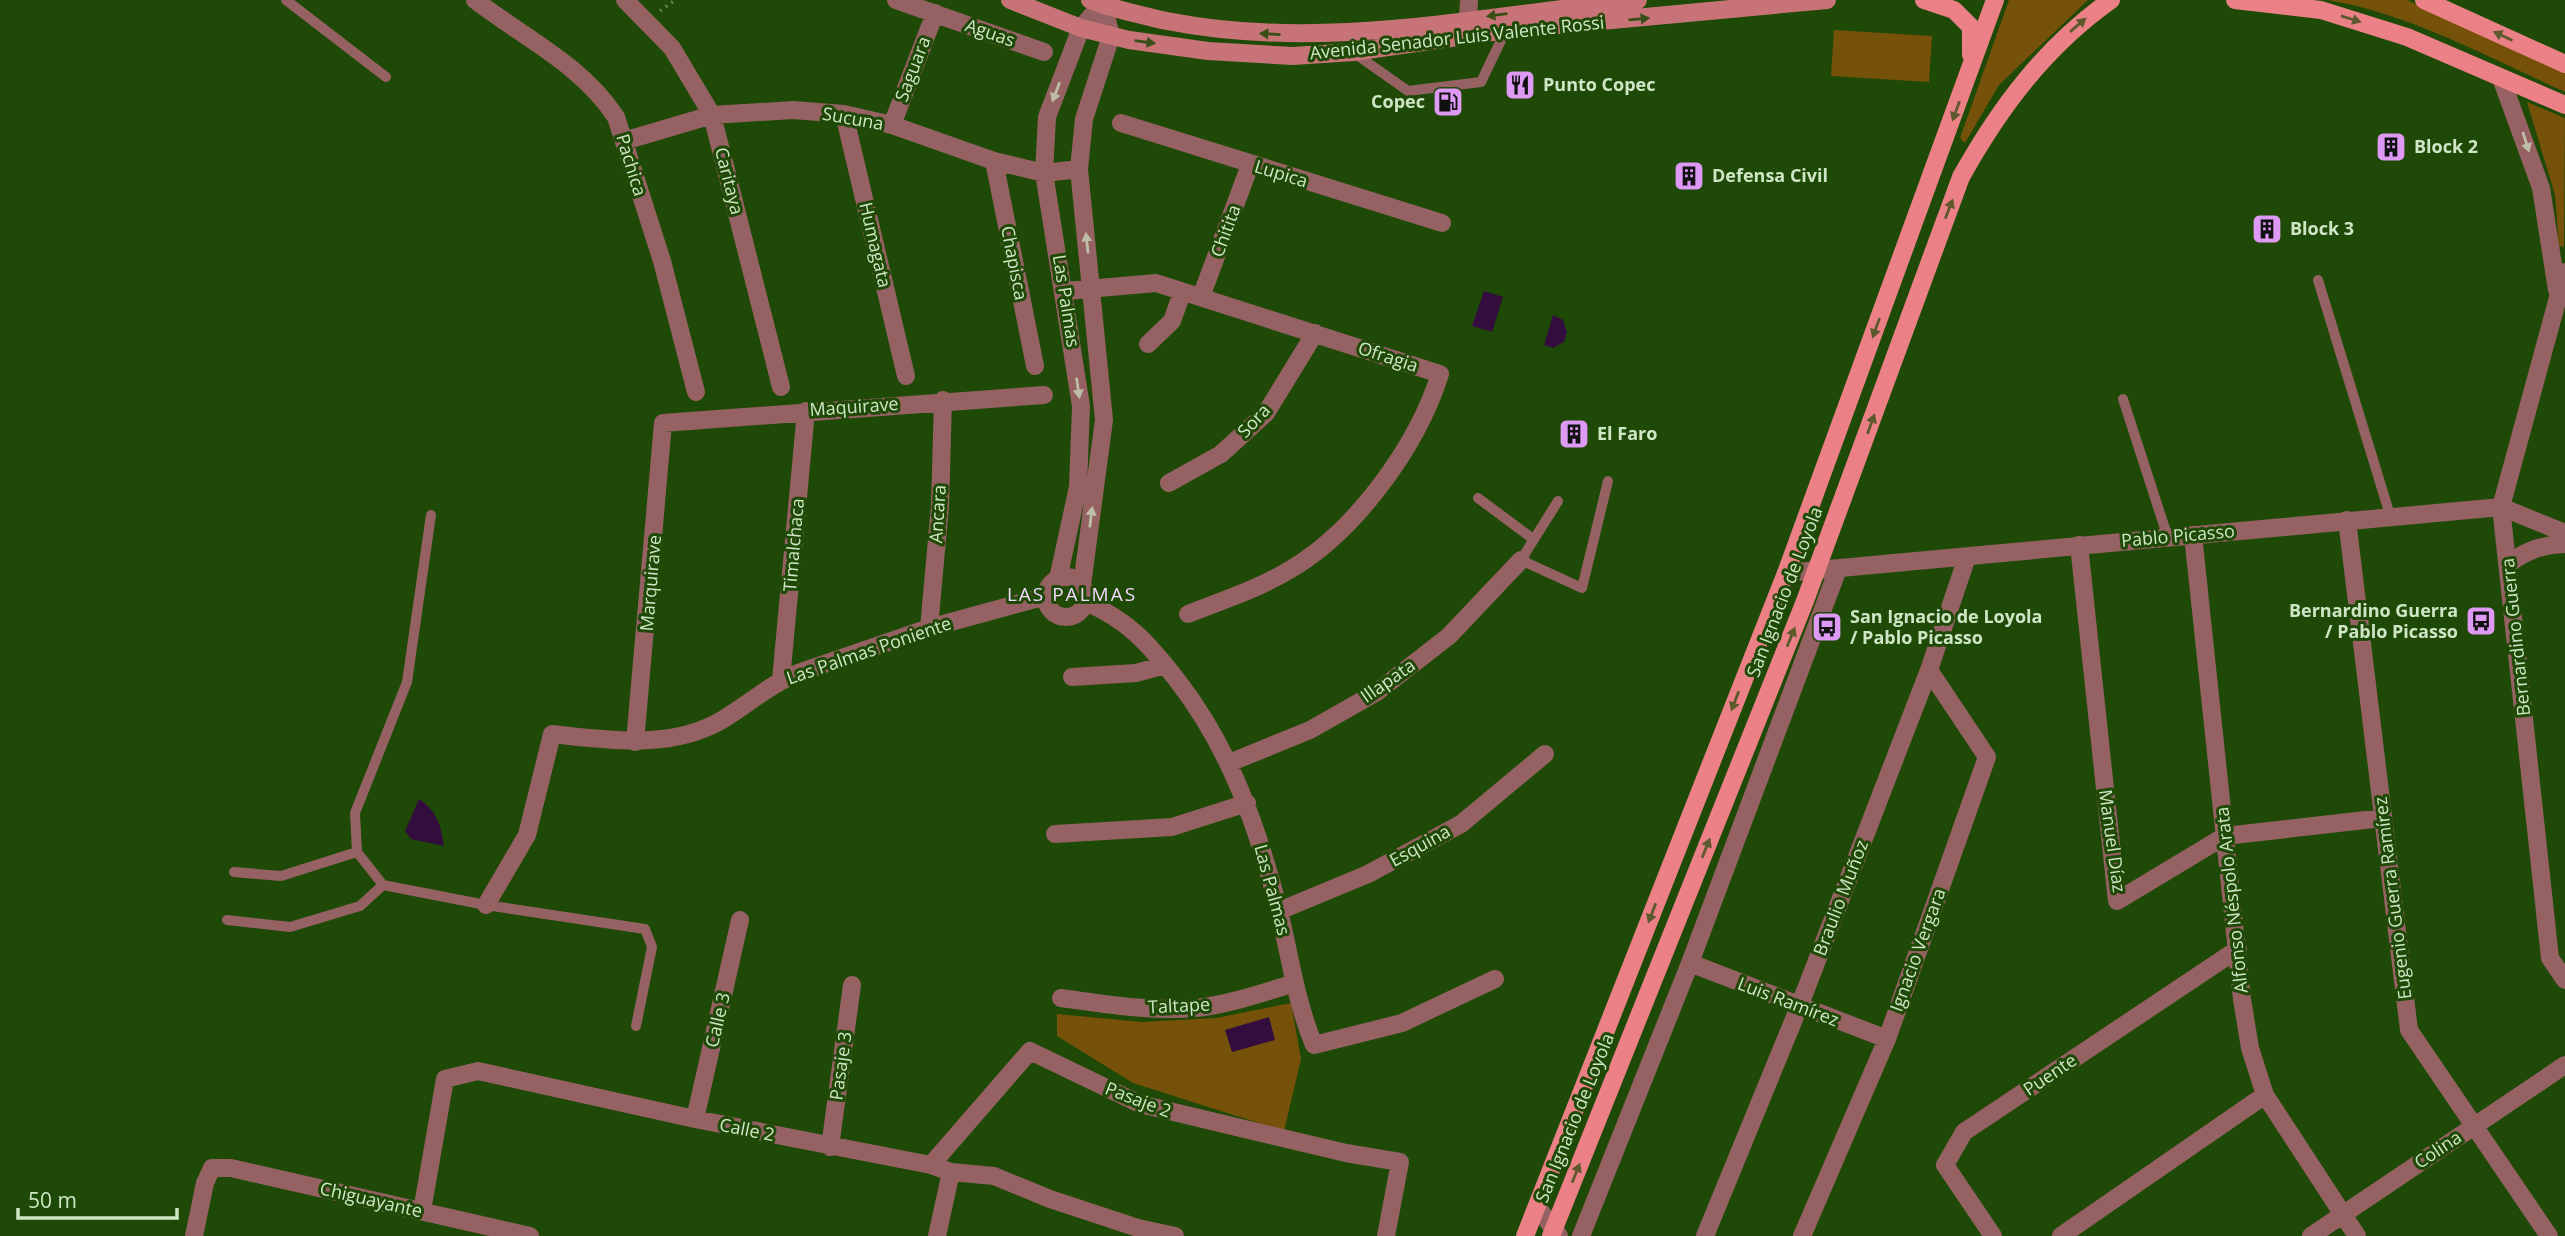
<svg xmlns="http://www.w3.org/2000/svg" width="2565" height="1236" viewBox="0 0 2565 1236" font-family="'Open Sans',sans-serif">
	<style>
		.green { fill: #75510a }
		.water { fill: #330d3e }
		.lines { fill: none; stroke-linecap: round; stroke-linejoin: round }
		.path { stroke: #62854f; stroke-width: 3.5; stroke-dasharray: 2 5; stroke-linecap: butt }
		.service { stroke: #966163; stroke-width: 10 }
		.minor { stroke: #966163; stroke-width: 18 }
		.tertiary { stroke: #966163; stroke-width: 18 }
		.secondary { stroke: #c77377; stroke-width: 18 }
		.primary { stroke: #eb8187; stroke-width: 18 }
		.oneway { fill: #384f17 }
		.oneway2 { fill: #5c5a2d }
		.oneway3 { fill: #bdbea8 }
		.labels { text-anchor: middle; stroke-width: 6; stroke-linejoin: round; paint-order: stroke }
		.street-label { font-size: 18px; fill: #cee6c5; stroke: #1f4906 }
		.poi-label { font-size: 18px; font-weight: bold; fill: #cee6c5; stroke: #1f4906; text-anchor: start }
		.neighbourhood-label { font-size: 19px; letter-spacing: 2px; fill: #f4d8fe; stroke: #1f4906 }
	</style>
	<rect width="100%" height="100%" fill="#1f4906"/>
	<path class="green" d="M 2009,0 L 2088,0 L 1999,85 L 1965,143 L 1960,138 Z
		M 2328,0 L 2407,0 L 2565,73 L 2565,92 C 2490,58 2410,14 2328,0 Z
		M 1834,30 L 1932,36 L 1929,82 L 1831,76 Z
		M 2527,102 L 2565,118 L 2564,247 L 2559,246 L 2555,195 Z
		M 1291,1003 L 1301,1059 L 1284,1131 L 1133,1083 L 1057,1036 L 1057,1014 L 1142,1022 L 1216,1018 Z"/>
	<path class="water" d="M 1484,291 L 1503,297 L 1492,332 L 1472,326 Z
		M 1553,315 L 1563,320 L 1567,332 L 1564,342 L 1553,348 L 1544,345 Z
		M 419,799 C 437,811 441,825 444,846 L 411,839 L 405,831 Z
		M 1269,1017 L 1275,1040 L 1232,1052 L 1225,1030 Z"/>
	<g class="lines">
		<path class="path" d="M 660,11 L 675,0"/>
		<path class="service" d="M 286,0 L 386,77
			M 1354,53 L 1408,91 L 1481,82 L 1506,30
			M 2318,280 L 2390,515
			M 2123,399 L 2168,538
			M 1478,498 L 1533,539
			M 1558,501 L 1521,560 L 1582,588 L 1608,481
			M 431,515 L 407,682 L 355,813 L 357,852 L 383,885 L 486,905 L 645,929 L 652,947 L 636,1026
			M 234,872 L 281,876 L 357,852
			M 227,920 L 290,927 L 360,906 L 383,885"/>
		<path class="minor" d="M 475,0 C 524,38 581,64 616,117 L 662,261 L 696,392
			M 625,0 L 672,48 L 712,115 L 781,387
			M 896,0 L 1044,52
			M 1468,19 L 1469,0
			M 844,114 L 906,376
			M 1121,123 L 1442,223
			M 892,125 L 935,13
			M 624,141 L 712,115 L 793,110 L 844,114 L 892,125 L 994,161 L 1044,173 L 1079,169
			M 994,161 L 1035,366
			M 1065,291 L 1156,283 L 1440,374 C 1417,447 1354,534 1286,572 C 1255,590 1221,601 1188,614
			M 1201,297 L 1250,165
			M 1148,344 L 1172,321 L 1182,293
			M 1169,483 L 1221,454 L 1266,413 L 1315,333
			M 2347,520 L 2409,1030 L 2549,1236
			M 2193,535 L 2242,999 L 2250,1048 L 2265,1095 L 2357,1236
			M 2079,545 L 2117,901 L 2225,836 L 2383,818
			M1046 597a20 20 0 1 1 40 0a20 20 0 1 1-40 0Z
			M 1058,579 L 1078,487 L 1081,406 L 1044,173 L 1047,117 L 1081,28 L 1101,5
			M 1082,585 L 1104,420 L 1079,169 L 1084,119 L 1111,36 L 1102,0
			M 1086,602 C 1129,621 1148,643 1177,680 C 1230,748 1258,828 1279,911 C 1290,956 1296,1002 1314,1045 L 1402,1023 L 1495,979
			M 929,628 L 940,506 L 943,400
			M 1072,677 L 1136,673 L 1165,665
			M 781,680 L 806,411
			M 635,742 L 663,423 L 1044,395
			M 1229,763 L 1310,730 L 1377,692 L 1449,636 L 1521,560
			M 1055,834 L 1172,827 L 1247,803
			M 486,905 L 527,835 L 552,734 C 608,740 671,750 722,720 C 749,704 771,683 801,672 L 929,628 L 1046,596
			M 1279,911 L 1368,874 L 1461,824 L 1545,754
			M 1690,963 L 1887,1039
			M 1061,998 C 1105,1004 1151,1012 1196,1008 C 1230,1004 1262,993 1295,983
			M 695,1119 L 740,920
			M 830,1147 L 852,985
			M 931,1165 L 1030,1051 L 1140,1104 L 1346,1153 L 1400,1162 L 1386,1236
			M 422,1211 L 445,1079 L 478,1071 L 695,1119 L 931,1165 L 951,1172 L 994,1176 L 1050,1199 L 1138,1228 L 1175,1236
			M 194,1236 L 205,1183 L 212,1168 L 231,1168 L 530,1236
			M 937,1236 L 951,1172
			M 1581,1236 L 1690,963 L 1838,569
			M 1705,1236 L 1799,1007 L 1929,670 L 1967,557
			M 1802,1236 L 1887,1039 L 1987,757 L 1929,670
			M 1993,1236 L 1945,1165 L 1964,1132 L 2238,949
			M 2061,1236 L 2265,1095
			M 2311,1236 L 2565,1065"/>
		<path class="tertiary" d="M 2501,78 L 2541,188 L 2557,290
			M 2565,272 L 2501,507 L 2550,958 L 2565,980
			M 2508,564 C 2527,550 2542,545 2565,544
			M 1786,573 L 2501,507 L 2565,533
			M 1537,1207 L 1559,1236"/>
		<path class="secondary" d="M 1010,0 L 1081,28 L 1129,40 L 1208,51 L 1293,56 L 1353,52 L 1506,30 L 1827,0
			M 1090,0 C 1115,10 1141,15 1167,21 C 1323,52 1481,16 1638,0"/>
		<path class="primary" d="M 1924,0 L 1954,10 L 1971,27 L 1971,55
			M 2235,0 L 2321,10 L 2407,37 L 2565,105
			M 2424,0 L 2565,64
			M 1525,1236 L 1786,573 L 1995,0
			M 1551,1236 L 1805,601 L 1961,177 C 2000,107 2045,47 2111,0"/>
	</g>
	<defs><path id="oneway-solid" d="M-6-.8H1V-3.2L6.5 0L1 3.2V.8H-6Z" transform="scale(1.75)"/></defs>
	<g class="oneway">
		<use href="#oneway-solid" transform="translate(1497 15) rotate(173)"/>
		<use href="#oneway-solid" transform="translate(1639 19) rotate(-5)"/>
		<use href="#oneway-solid" transform="translate(1270 34) rotate(-177)"/>
		<use href="#oneway-solid" transform="translate(1145 42) rotate(8)"/>
	</g>
	<g class="oneway2">
		<use href="#oneway-solid" transform="translate(2351 19) rotate(17)"/>
		<use href="#oneway-solid" transform="translate(2078 25) rotate(-41)"/>
		<use href="#oneway-solid" transform="translate(2503 36) rotate(-155)"/>
		<use href="#oneway-solid" transform="translate(1956 111) rotate(110)"/>
		<use href="#oneway-solid" transform="translate(1949 209) rotate(-69)"/>
		<use href="#oneway-solid" transform="translate(1876 328) rotate(110)"/>
		<use href="#oneway-solid" transform="translate(1871 424) rotate(-70)"/>
		<use href="#oneway-solid" transform="translate(1791 637) rotate(-68)"/>
		<use href="#oneway-solid" transform="translate(1735 701) rotate(111)"/>
		<use href="#oneway-solid" transform="translate(1706 848) rotate(-68)"/>
		<use href="#oneway-solid" transform="translate(1652 913) rotate(111)"/>
		<use href="#oneway-solid" transform="translate(1576 1173) rotate(-68)"/>
	</g>
	<g class="oneway3">
		<use href="#oneway-solid" transform="translate(1056 92) rotate(111)"/>
		<use href="#oneway-solid" transform="translate(2526 142) rotate(72)"/>
		<use href="#oneway-solid" transform="translate(1087 243) rotate(-96)"/>
		<use href="#oneway-solid" transform="translate(1078 388) rotate(82)"/>
		<use href="#oneway-solid" transform="translate(1091 517) rotate(-83)"/>
	</g>
	<defs>
		<g id="restaurant-square" transform="scale(1.575)"><rect x="-9" y="-9" width="18" height="18" rx="4" fill="#dd99f4" stroke="#1f4906"/><path d="M-5-6h1v4h1v-4h1v4h1v-4h1v5L-1.5 .5V6h-2V.5L-5-1ZM5-6V6H3V1.5H1.5Q1.5-4 5-6Z" fill="#111"/></g>
		<g id="fuel-square" transform="scale(1.575)"><rect x="-9" y="-9" width="18" height="18" rx="4" fill="#dd99f4" stroke="#1f4906"/><path d="M-5.5-6h7V0h2V4h1.3V-2.5L3-4.5l.8-.8L6-3V5H2.5V1h-1V6h-7ZM-4.2-4.7v3.2H.2V-4.7Z" fill="#111"/></g>
		<g id="building-square" transform="scale(1.575)"><rect x="-9" y="-9" width="18" height="18" rx="4" fill="#dd99f4" stroke="#1f4906"/><path d="M-4-6H4V6H1V3H-1V6H-4ZM-2.5-4.3h1.7v1.8h-1.7ZM.8-4.3h1.7v1.8H.8ZM-2.5-1h1.7V.8h-1.7ZM.8-1h1.7V.8H.8Z" fill="#111"/></g>
		<g id="bus-square" transform="scale(1.575)"><rect x="-9" y="-9" width="18" height="18" rx="4" fill="#dd99f4" stroke="#1f4906"/><path d="M-5-6H5V4H4V6H2V4H-2V6H-4V4H-5ZM-3.5-4V0h7V-4ZM-3.5 1.2v1.5H-2V1.2ZM2 1.2v1.5H3.5V1.2Z" fill="#111"/></g>
	</defs>
	<g fill-rule="evenodd">
		<use href="#restaurant-square" x="1520" y="85"/>
		<use href="#fuel-square" x="1448" y="102"/>
		<use href="#building-square" x="2391" y="147"/>
		<use href="#building-square" x="1689" y="176"/>
		<use href="#building-square" x="2267" y="229"/>
		<use href="#building-square" x="1574" y="434"/>
		<use href="#bus-square" x="2481" y="621"/>
		<use href="#bus-square" x="1827" y="627"/>
	</g>
	<g class="labels">
		<g class="street-label">
			<text transform="translate(990 33) rotate(19)" y="6">Aguas</text>
			<text transform="translate(1457 38) rotate(-6)" y="6">Avenida Senador Luis Valente Rossi</text>
			<text transform="translate(913 69) rotate(-69)" y="6">Saguara</text>
			<text transform="translate(853 119) rotate(10)" y="6">Sucuna</text>
			<text transform="translate(631 165) rotate(73)" y="6">Pachica</text>
			<text transform="translate(1281 174) rotate(17)" y="6">Lupica</text>
			<text transform="translate(729 181) rotate(76)" y="6">Caritaya</text>
			<text transform="translate(1226 231) rotate(-70)" y="6">Chitita</text>
			<text transform="translate(875 245) rotate(77)" y="6">Humagata</text>
			<text transform="translate(1014 263) rotate(79)" y="6">Chapisca</text>
			<text transform="translate(1066 301) rotate(81)" y="6">Las Palmas</text>
			<text transform="translate(1388 357) rotate(18)" y="6">Ofragia</text>
			<text transform="translate(854 407) rotate(-4)" y="6">Maquirave</text>
			<text transform="translate(1254 421) rotate(-47)" y="6">Sora</text>
			<text transform="translate(938 514) rotate(-86)" y="6">Ancara</text>
			<text transform="translate(2178 536) rotate(-5)" y="6">Pablo Picasso</text>
			<text transform="translate(794 545) rotate(-85)" y="6">Timalchaca</text>
			<text transform="translate(651 583) rotate(-85)" y="6">Marquirave</text>
			<text transform="translate(1785 592) rotate(-69)" y="6">San Ignacio de Loyola</text>
			<text transform="translate(2516 637) rotate(-96)" y="6">Bernardino Guerra</text>
			<text transform="translate(869 651) rotate(-19)" y="6">Las Palmas Poniente</text>
			<text transform="translate(1388 681) rotate(-35)" y="6">Illapata</text>
			<text transform="translate(2112 841) rotate(82)" y="6">Manuel Díaz</text>
			<text transform="translate(1420 846) rotate(-29)" y="6">Esquina</text>
			<text transform="translate(1272 890) rotate(75)" y="6">Las Palmas</text>
			<text transform="translate(1841 898) rotate(-69)" y="6">Braulio Muñoz</text>
			<text transform="translate(2393 898) rotate(-97)" y="6">Eugenio Guerra Ramírez</text>
			<text transform="translate(2232 900) rotate(-96)" y="6">Alfonso Néspolo Arata</text>
			<text transform="translate(1918 950) rotate(-70)" y="6">Ignacio Vergara</text>
			<text transform="translate(1788 1002) rotate(21)" y="6">Luis Ramírez</text>
			<text transform="translate(1179 1006) rotate(-3)" y="6">Taltape</text>
			<text transform="translate(718 1020) rotate(-77)" y="6">Calle 3</text>
			<text transform="translate(841 1066) rotate(-82)" y="6">Pasaje 3</text>
			<text transform="translate(2050 1075) rotate(-34)" y="6">Puente</text>
			<text transform="translate(1138 1100) rotate(21)" y="6">Pasaje 2</text>
			<text transform="translate(1575 1118) rotate(-68)" y="6">San Ignacio de Loyola</text>
			<text transform="translate(747 1130) rotate(11)" y="6">Calle 2</text>
			<text transform="translate(2438 1150) rotate(-34)" y="6">Colina</text>
			<text transform="translate(371 1200) rotate(13)" y="6">Chiguayante</text>
		</g>
		<g class="poi-label">
			<text x="1543" y="91">Punto Copec</text>
			<text x="1425" y="108" text-anchor="end">Copec</text>
			<text x="2414" y="153">Block 2</text>
			<text x="1712" y="182">Defensa Civil</text>
			<text x="2290" y="235">Block 3</text>
			<text x="1597" y="440">El Faro</text>
			<text x="2458" y="617" text-anchor="end">Bernardino Guerra<tspan x="2458" dy="21">/ Pablo Picasso</tspan></text>
			<text x="1850" y="623">San Ignacio de Loyola<tspan x="1850" dy="21">/ Pablo Picasso</tspan></text>
		</g>
		<g class="neighbourhood-label">
			<text x="1072" y="601">LAS PALMAS</text>
		</g>
	</g>
	<path d="M18 1208v10h159v-10" fill="none" stroke="#cee6c5" stroke-width="3.5"/>
	<text x="28" y="1208" font-size="21" fill="#cee6c5" stroke="#1f4906" stroke-width="5" paint-order="stroke">50 m</text>
</svg>
